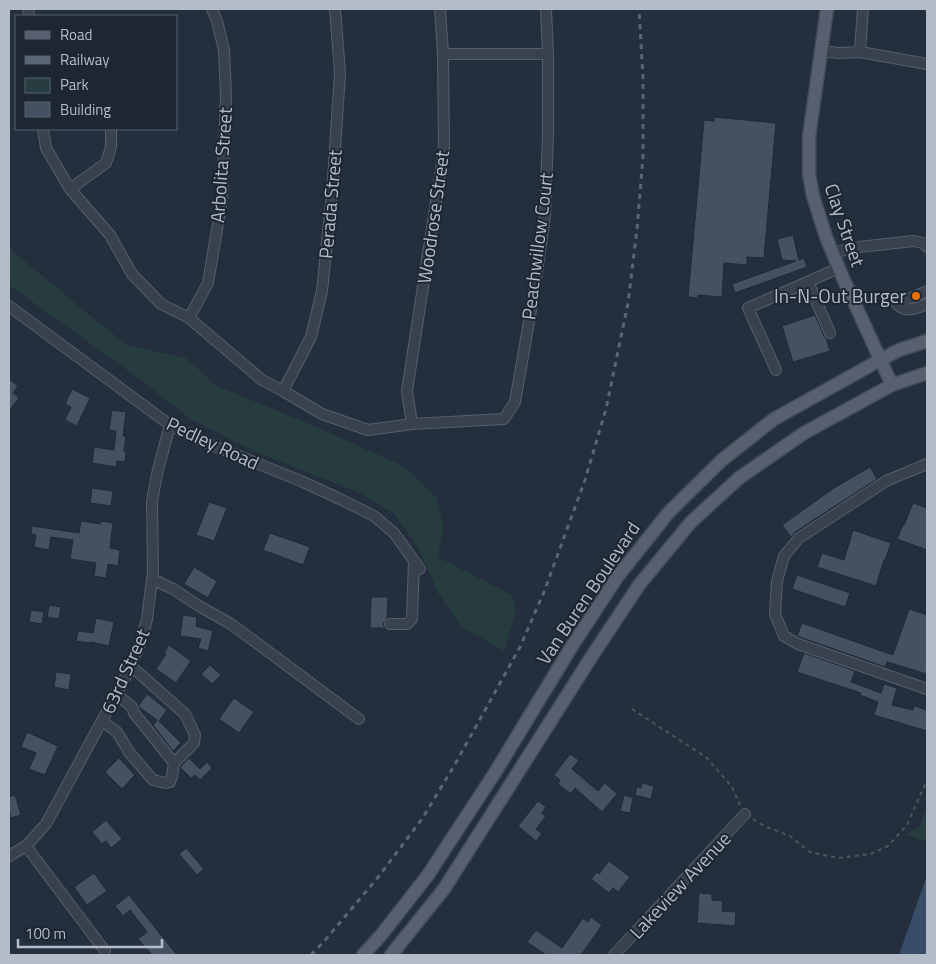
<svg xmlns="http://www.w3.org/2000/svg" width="936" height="964" viewBox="0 0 936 964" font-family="'Titillium Web',sans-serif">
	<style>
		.green { fill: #263c3f }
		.water { fill: #394c67 }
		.building { fill: #455162; stroke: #1f2835 }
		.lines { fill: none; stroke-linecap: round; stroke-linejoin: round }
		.minor-casing { stroke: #565f6c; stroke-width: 12 }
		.major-casing { stroke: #414a57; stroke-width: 15 }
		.path { stroke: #44595c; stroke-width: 2; stroke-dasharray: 4 4; stroke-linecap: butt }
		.minor { stroke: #38414e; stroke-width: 10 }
		.major { stroke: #56606e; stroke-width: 12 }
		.rail { stroke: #5a6575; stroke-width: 3; stroke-dasharray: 5 5; stroke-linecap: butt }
		.food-dot { fill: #e8710a; stroke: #1d2633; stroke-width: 2 }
		.labels { text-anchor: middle; stroke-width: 4; stroke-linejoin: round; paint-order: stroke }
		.street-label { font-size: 19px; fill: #b4bcc9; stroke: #1d2633 }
		.poi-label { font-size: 19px; fill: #b4bcc9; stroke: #1d2633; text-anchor: end }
	</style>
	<rect width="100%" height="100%" fill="#242f3e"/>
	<path class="green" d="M 9,248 L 126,345 L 186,358 L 217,386 L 312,425 L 403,466 L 437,498 L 443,528 L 438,557 L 512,595 L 516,611 L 504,651 L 462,627 L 438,593 L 419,549 L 395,514 L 358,492 L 258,453 L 189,418 L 141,380 L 9,285 Z
		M 927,807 L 927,842 L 907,835 L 919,827 Z"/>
	<path class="water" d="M 927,875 L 927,955 L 899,955 Z"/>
	<path class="building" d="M 714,117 L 776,123 L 764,258 L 747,257 L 747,265 L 724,263 L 722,297 L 698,295 L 698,298 L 688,297 L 704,120 L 714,121 Z
		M 793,235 L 799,260 L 804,258 L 807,267 L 735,293 L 732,284 L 796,261 L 782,260 L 777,239 Z
		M 815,315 L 824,336 L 826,338 L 830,351 L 793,362 L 782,326 Z
		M 9,379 L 18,386 L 13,393 L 19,398 L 9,411 Z
		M 72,389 L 90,398 L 77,426 L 65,420 L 71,407 L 65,404 Z
		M 112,410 L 126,412 L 123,436 L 126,436 L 124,451 L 126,452 L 125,462 L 117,461 L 116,467 L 92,463 L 94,447 L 114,450 L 116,431 L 109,430 Z
		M 870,467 L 877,479 L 795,532 L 791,537 L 782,525 L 834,488 Z
		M 92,488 L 113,491 L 111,506 L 90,503 Z
		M 209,502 L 227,508 L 214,541 L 196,535 Z
		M 913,503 L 927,508 L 927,550 L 897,539 L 903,525 L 904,525 Z
		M 81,521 L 100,524 L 101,521 L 113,523 L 110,548 L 120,550 L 118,566 L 108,564 L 106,578 L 94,576 L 96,563 L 70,559 L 73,540 L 51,537 L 49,550 L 34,547 L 36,535 L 31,534 L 32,526 L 79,533 Z
		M 853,530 L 891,543 L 885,560 L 884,560 L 876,586 L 817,567 L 822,553 L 844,560 Z
		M 270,533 L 310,547 L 303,565 L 263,550 Z
		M 194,567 L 217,581 L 208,598 L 184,584 Z
		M 797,575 L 850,593 L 845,607 L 792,589 Z
		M 371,597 L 388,597 L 387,618 L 383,624 L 385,628 L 370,628 Z
		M 49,605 L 61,607 L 59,619 L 47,617 Z
		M 909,609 L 927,615 L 927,674 L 887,662 L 885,667 L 797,636 L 802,623 L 893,655 Z
		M 31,610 L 44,612 L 42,624 L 29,622 Z
		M 183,615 L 197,617 L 196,626 L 213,631 L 208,651 L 198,648 L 201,639 L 180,636 Z
		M 96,618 L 114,622 L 109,646 L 90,642 L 90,643 L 76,641 L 78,631 L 93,633 Z
		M 169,645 L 191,661 L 176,683 L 156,669 L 166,654 L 164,653 Z
		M 804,653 L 855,671 L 851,682 L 881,693 L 884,684 L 897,688 L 892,705 L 913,710 L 914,706 L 927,710 L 927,731 L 874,715 L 878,702 L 860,695 L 861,693 L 797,672 Z
		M 210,665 L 221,675 L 212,684 L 201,674 Z
		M 56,672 L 71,674 L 69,690 L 54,687 Z
		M 147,694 L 167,710 L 159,721 L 181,743 L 173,751 L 153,725 L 157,720 L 139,707 L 139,705 Z
		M 234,698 L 254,712 L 239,733 L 219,719 Z
		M 27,732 L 58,746 L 45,775 L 29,769 L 36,753 L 21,747 Z
		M 570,754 L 579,760 L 572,769 L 598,791 L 605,783 L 617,794 L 602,812 L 575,788 L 571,794 L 558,784 L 560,780 L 554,775 Z
		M 119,758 L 135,775 L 122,789 L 105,772 Z
		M 189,758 L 200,769 L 207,762 L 212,768 L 200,780 L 195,775 L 191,778 L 180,767 Z
		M 642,783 L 654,786 L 651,799 L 635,795 L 637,787 L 641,788 Z
		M 15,795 L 21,815 L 11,818 L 9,811 L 9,797 Z
		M 624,795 L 633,798 L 630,813 L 620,811 Z
		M 538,801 L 546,807 L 542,813 L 546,816 L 536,829 L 542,834 L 536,841 L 518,826 Z
		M 106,820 L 122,839 L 111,848 L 106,841 L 102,844 L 92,832 Z
		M 186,848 L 204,869 L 197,875 L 179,854 Z
		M 609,861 L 630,877 L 618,892 L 613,888 L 609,893 L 591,879 L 597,872 L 599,874 Z
		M 94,873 L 107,891 L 87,905 L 74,887 Z
		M 699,893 L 712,894 L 712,900 L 723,901 L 722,911 L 736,912 L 735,926 L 697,923 Z
		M 129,895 L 177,955 L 152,955 L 138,939 L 147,932 L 130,910 L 123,916 L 115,906 Z
		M 591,917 L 602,925 L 581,955 L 546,955 L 527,942 L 536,930 L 562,948 L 583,918 L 588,922 Z"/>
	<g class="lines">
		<g class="minor-casing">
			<path id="minor" d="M 28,9 L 29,16
				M 821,51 L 839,53 L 860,52 L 927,64
				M 860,52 L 863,9
				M 443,54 L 548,54
				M 43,129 L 46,148 L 70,189 L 110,235 L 132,274 L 161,304 L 189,318 L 262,380 L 283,391 L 322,414 L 368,430 L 412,424 L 504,419 L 515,402 L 533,299 L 545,216 L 548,134 L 548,54 L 546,9
				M 70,189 L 106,163 L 111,147 L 111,129
				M 832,253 L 859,247 L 914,241 L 923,243 L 927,247
				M 808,282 L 830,333
				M 927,291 L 911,298 L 895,302 C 904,314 915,309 927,304
				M 9,306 L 170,425 L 209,444 L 301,481 L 342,500 L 374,516 L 394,533 L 420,569
				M 189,318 L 208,283 L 222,200 L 226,97 L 224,50 L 217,21 L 212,9
				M 776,370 L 748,308 L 839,268
				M 283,391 L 311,337 L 322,291 L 332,194 L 340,73 L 335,9
				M 412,424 L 407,391 L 444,150 L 443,54 L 440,9
				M 927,464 L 886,481 L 799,538 L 784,556 L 777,581 L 775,614 L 784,636 L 798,644 L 927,689
				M 152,579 L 173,589 L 199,606 L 231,624 L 359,719
				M 390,624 L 407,624 L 412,619 L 414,561
				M 116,694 L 132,707 L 134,713 L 174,763 L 194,743 L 195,735 L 185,714 L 140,674 L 130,666
				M 102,721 L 117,732 L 129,752 L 153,780 L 165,783 L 170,782 L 172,776 L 174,763
				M 26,846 L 105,951
				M 9,856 L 26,846 L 46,824 L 124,680 L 141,642 L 147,619 L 153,572 L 152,501 L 157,474 L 170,425
				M 614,955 L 745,814"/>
		</g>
		<g class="major-casing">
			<path id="major" d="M 827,9 L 809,137 L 809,174 L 813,196 L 826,237 L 843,278 L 892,385
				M 363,955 L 382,934 L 428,875 L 496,771 L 572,646 L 618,576 L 669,512 L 722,460 L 774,419 L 880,360 L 899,350 L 927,341
				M 391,955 L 444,889 L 592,656 L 639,585 L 691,522 L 739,478 L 804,433 L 892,385 L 927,373"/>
		</g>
		<path class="path" d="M 632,709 L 707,758 L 732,787 L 740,805
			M 753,819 L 764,826 L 790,836 L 810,852 L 838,858 L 871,854 L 888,846 L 907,825 L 927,780"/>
		<use href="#minor" class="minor"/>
		<use href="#major" class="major"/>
		<path class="rail" d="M 311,955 L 327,938 L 379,876 L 422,819 L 454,766 L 520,647 L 544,592 L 585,480 L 606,409 L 628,303 L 637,229 L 643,157 L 643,77 L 639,9"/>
	</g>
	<circle class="food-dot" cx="916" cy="296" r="5"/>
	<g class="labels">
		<g class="street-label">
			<text transform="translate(221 165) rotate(-86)" y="7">Arbolita Street</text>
			<text transform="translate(330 204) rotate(-85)" y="7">Perada Street</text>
			<text transform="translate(433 217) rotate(-82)" y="7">Woodrose Street</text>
			<text transform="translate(845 225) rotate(71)" y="7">Clay Street</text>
			<text transform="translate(537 246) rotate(-83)" y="7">Peachwillow Court</text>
			<text transform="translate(213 443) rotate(25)" y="7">Pedley Road</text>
			<text transform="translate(588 593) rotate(-56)" y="7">Van Buren Boulevard</text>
			<text transform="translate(125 671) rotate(-66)" y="7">63rd Street</text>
			<text transform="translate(680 885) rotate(-47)" y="7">Lakeview Avenue</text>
		</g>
		<g class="poi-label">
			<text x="906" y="303">In-N-Out Burger</text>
		</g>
	</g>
	<rect width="936" height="964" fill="none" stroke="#b4bcc9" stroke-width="20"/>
	<rect x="15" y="15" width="162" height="115" fill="#1d2633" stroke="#59626f"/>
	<rect x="25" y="31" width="25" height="8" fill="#56606e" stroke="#59626f"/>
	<text x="60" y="40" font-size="15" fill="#b4bcc9">Road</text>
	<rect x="25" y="56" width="25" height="8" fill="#5a6575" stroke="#59626f"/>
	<text x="60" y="65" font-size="15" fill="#b4bcc9">Railway</text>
	<rect x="25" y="78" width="25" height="15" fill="#263c3f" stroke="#59626f"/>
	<text x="60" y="90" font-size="15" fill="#b4bcc9">Park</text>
	<rect x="25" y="102" width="25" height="15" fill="#455162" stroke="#59626f"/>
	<text x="60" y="115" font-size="15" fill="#b4bcc9">Building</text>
	<path d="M18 939v8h144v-8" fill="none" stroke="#b4bcc9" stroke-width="2.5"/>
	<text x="25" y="939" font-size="15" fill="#b4bcc9" stroke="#1d2633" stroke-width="4" paint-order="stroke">100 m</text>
</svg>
